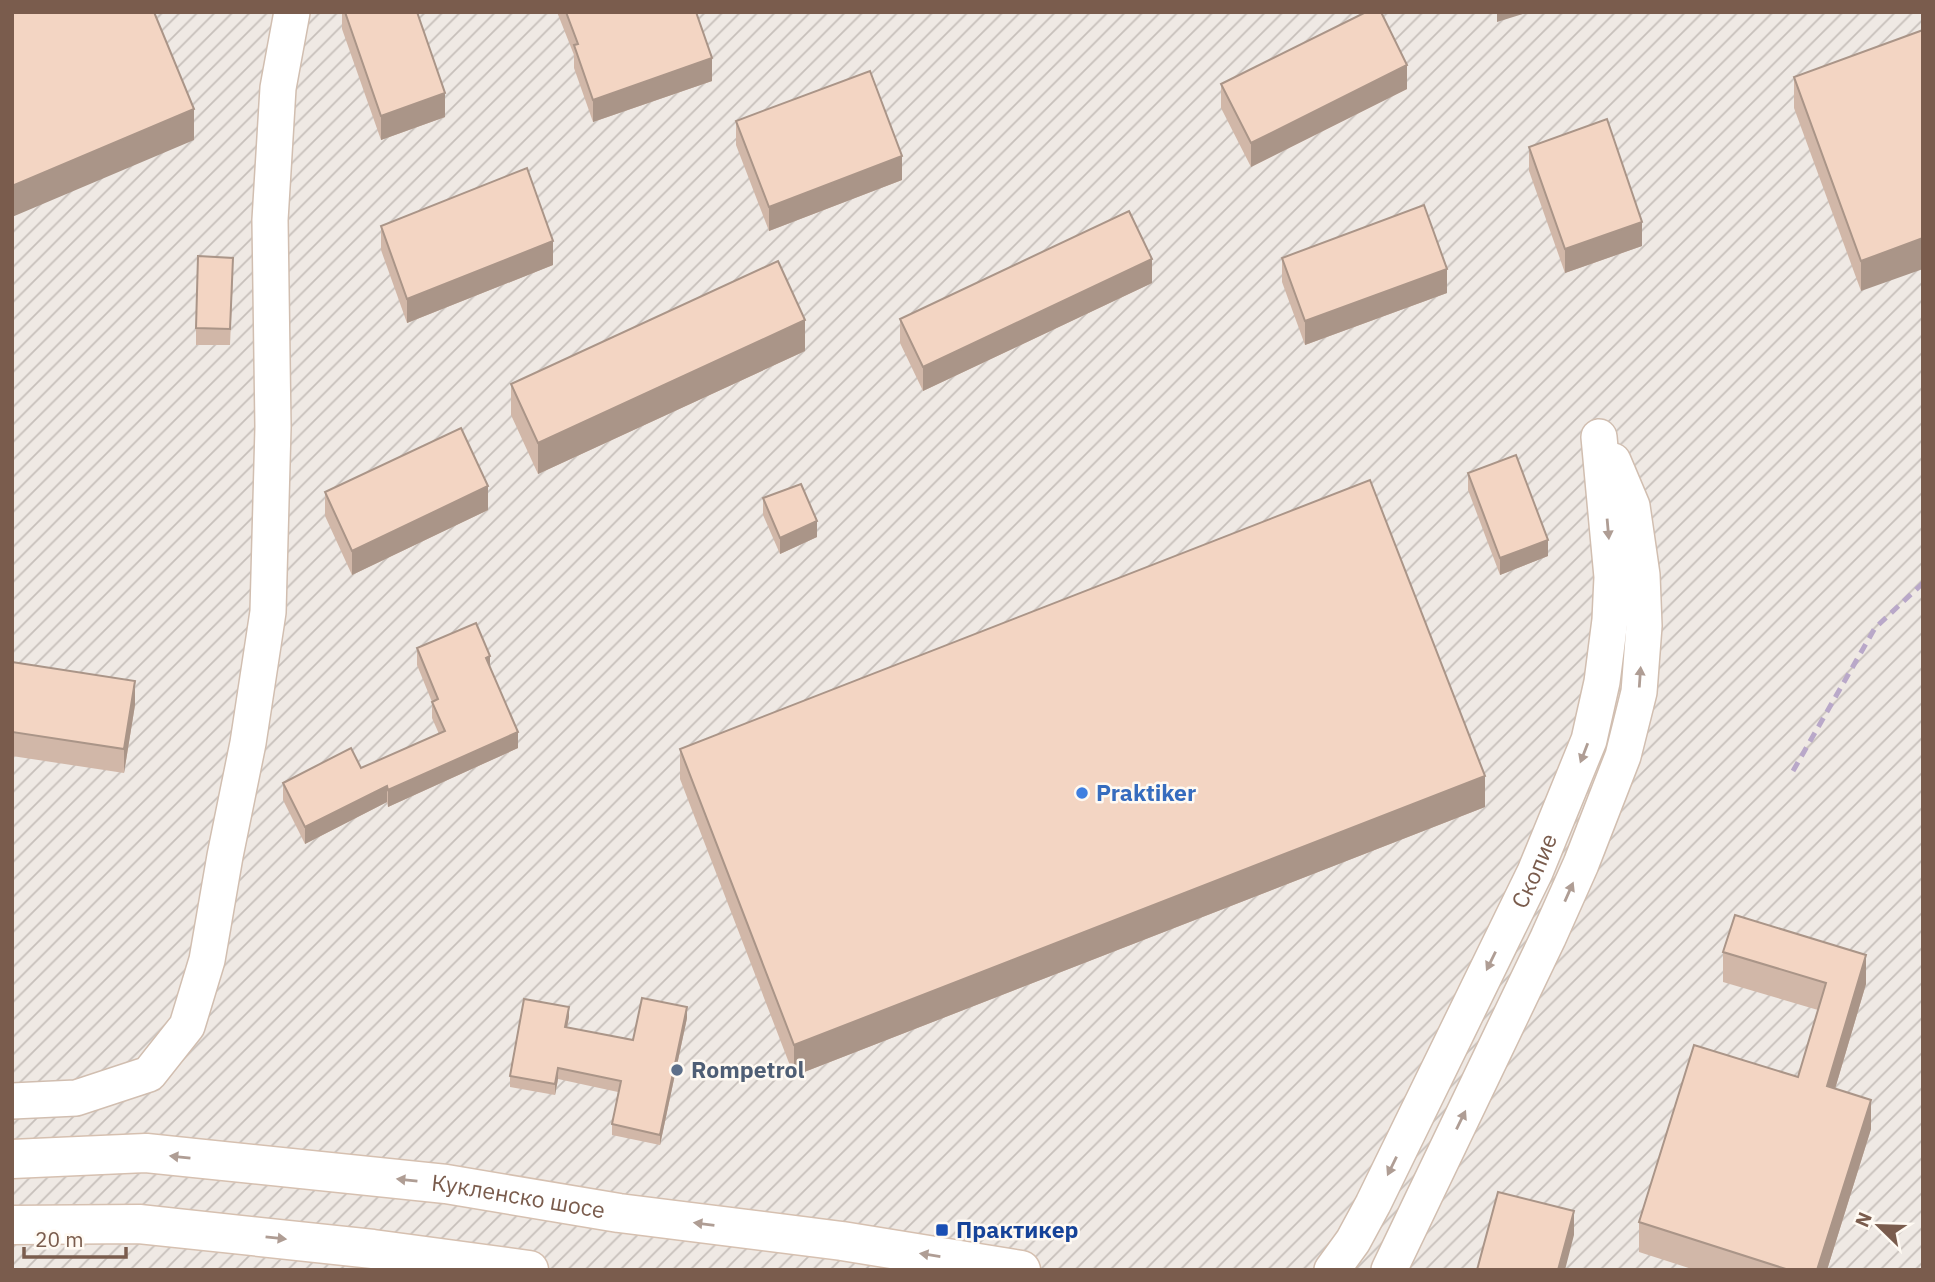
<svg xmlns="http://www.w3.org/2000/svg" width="1935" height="1282" viewBox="0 0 1935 1282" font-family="'IBM Plex Sans',sans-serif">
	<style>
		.industrial { fill: url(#industrial-furrows) }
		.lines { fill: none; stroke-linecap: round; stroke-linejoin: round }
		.minor-casing { stroke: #d1beb0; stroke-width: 38 }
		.secondary-casing { stroke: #d6c0b0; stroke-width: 41 }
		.minor { stroke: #fff; stroke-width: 35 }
		.secondary { stroke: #fff; stroke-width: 38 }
		.rail { stroke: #b9a8c9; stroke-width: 5; stroke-dasharray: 10 7; stroke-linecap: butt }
		.wall { fill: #d1b7a8 }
		.shaded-wall { fill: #aa9588 }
		.building { fill: #f3d5c3; stroke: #aa9588; stroke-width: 2 }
		.oneway { fill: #af9d94 }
		.shop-dot { fill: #3f7fe0; stroke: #fffaf3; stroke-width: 2.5 }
		.service-dot { fill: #5c6f8a; stroke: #fffaf3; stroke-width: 2.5 }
		.transit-dot { fill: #1a4fb4; stroke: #fffaf3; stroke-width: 2.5 }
		.labels { text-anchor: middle; stroke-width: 5; stroke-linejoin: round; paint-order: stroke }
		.shop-label { font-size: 23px; font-weight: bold; fill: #366cbe; stroke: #fffaf3; text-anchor: start }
		.street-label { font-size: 23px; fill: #7a5c4d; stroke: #fffaf3 }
		.service-label { font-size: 23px; font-weight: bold; fill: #4e5e75; stroke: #fffaf3; text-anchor: start }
		.transit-label { font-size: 23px; font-weight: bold; fill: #164399; stroke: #fffaf3; text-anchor: start }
	</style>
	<defs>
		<pattern id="industrial-furrows" width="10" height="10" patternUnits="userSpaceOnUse" patternTransform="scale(1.75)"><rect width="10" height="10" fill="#efe9e4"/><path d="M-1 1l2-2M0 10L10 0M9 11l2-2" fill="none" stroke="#c7c0bb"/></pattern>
	</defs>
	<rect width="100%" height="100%" fill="#fdf6ec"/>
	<path class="industrial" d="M 12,12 L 1923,12 L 1923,1270 L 12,1270 Z"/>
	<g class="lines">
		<g class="minor-casing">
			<g id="minor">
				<path d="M 12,1101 L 76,1098 L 149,1074 L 187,1026 L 207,960 L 225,856 L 248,743 L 268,612 L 273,427 L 270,220 L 278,88 L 292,12"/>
				<path id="s1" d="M 1332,1270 L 1353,1241 L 1373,1204 L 1535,872 L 1589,740 L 1602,682 L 1610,620 L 1612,577 L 1599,437"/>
				<path d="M 1389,1270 L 1548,938 L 1581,864 L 1623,756 L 1639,692 L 1644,626 L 1642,575 L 1632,506 L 1613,461"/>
			</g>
		</g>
		<g class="secondary-casing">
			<g id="secondary">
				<path id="s2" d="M 12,1159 L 146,1153 L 446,1184 L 619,1213 L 842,1241 L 1021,1270"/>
				<path d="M 12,1225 L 139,1224 L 373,1249 L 529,1270"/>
			</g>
		</g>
		<use href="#minor" class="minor"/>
		<use href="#secondary" class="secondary"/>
		<path class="rail" d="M 1793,771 L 1875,628 L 1923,583"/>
	</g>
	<path class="wall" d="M 342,12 L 417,12 L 445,117 L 381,140 L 342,29 Z
		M 557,12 L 696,12 L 712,81 L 593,122 L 574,68 L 574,55 Z
		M 1923,30 L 1861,291 L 1794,108 L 1794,77 Z
		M 1221,84 L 1407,89 L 1251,167 L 1221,108 Z
		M 736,121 L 902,180 L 769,231 L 736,145 Z
		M 1529,147 L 1642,246 L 1565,273 L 1529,171 Z
		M 381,226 L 553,265 L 407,323 L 381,250 Z
		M 1282,258 L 1447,293 L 1305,345 L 1282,282 Z
		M 233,274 L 230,345 L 196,345 L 196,328 Z
		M 1152,283 L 923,391 L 900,343 L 900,319 Z
		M 805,351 L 538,474 L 511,415 L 511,384 Z
		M 1468,473 L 1548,556 L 1500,575 L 1468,490 Z
		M 325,492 L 488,510 L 352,575 L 325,516 Z
		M 763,498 L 817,537 L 780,554 L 763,515 Z
		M 417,648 L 490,669 L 518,748 L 388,807 L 387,802 L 305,844 L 283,800 L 283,783 L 361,768 L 439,734 L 432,718 L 432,702 L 417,665 Z
		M 12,662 L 135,705 L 124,773 L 12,756 Z
		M 680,749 L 1485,807 L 794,1076 L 680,779 Z
		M 1723,952 L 1866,984 L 1835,1089 L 1871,1129 L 1827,1270 L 1695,1270 L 1639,1252 L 1639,1222 L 1798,1077 L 1818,1010 L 1723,982 Z
		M 569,1017 L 567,1027 L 633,1040 L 687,1018 L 660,1145 L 612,1135 L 612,1124 L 618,1092 L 558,1079 L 555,1095 L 510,1087 L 510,1076 Z"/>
	<path class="shaded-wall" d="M 1497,12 L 1529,12 L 1497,22 Z
		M 712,58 L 712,81 L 593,122 L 593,100 Z
		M 1407,65 L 1407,89 L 1251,167 L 1251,143 Z
		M 445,93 L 445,117 L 381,140 L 381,116 Z
		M 194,109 L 194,140 L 12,217 L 12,186 Z
		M 902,156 L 902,180 L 769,231 L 769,207 Z
		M 1642,222 L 1642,246 L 1565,273 L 1565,249 Z
		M 1923,238 L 1923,269 L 1861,291 L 1861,261 Z
		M 553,241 L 553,265 L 407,323 L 407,299 Z
		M 1152,259 L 1152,283 L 923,391 L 923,367 Z
		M 1447,269 L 1447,293 L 1305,345 L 1305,321 Z
		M 805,320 L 805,351 L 538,474 L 538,443 Z
		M 488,486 L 488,510 L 352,575 L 352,551 Z
		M 817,521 L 817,537 L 780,554 L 780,538 Z
		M 1548,540 L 1548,556 L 1500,575 L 1500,558 Z
		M 490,656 L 490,673 L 486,658 Z
		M 135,681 L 135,705 L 124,773 L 124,749 Z
		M 518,732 L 518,748 L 388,807 L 388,790 Z
		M 1485,776 L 1485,807 L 794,1076 L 794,1045 Z
		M 387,786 L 387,802 L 305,844 L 305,827 Z
		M 1866,955 L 1866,984 L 1827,1116 L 1827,1086 Z
		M 569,1007 L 569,1017 L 565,1037 L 565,1027 Z
		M 687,1007 L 687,1018 L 660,1145 L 660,1135 Z
		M 558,1068 L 558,1079 L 555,1095 L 555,1084 Z
		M 1871,1100 L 1871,1129 L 1827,1270 L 1817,1270 Z
		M 1574,1211 L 1574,1235 L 1565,1270 L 1558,1270 Z"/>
	<path class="building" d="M 12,12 L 154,12 L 194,109 L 12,186 Z
		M 345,12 L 417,12 L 445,93 L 381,116 Z
		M 566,12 L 696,12 L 712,58 L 593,100 L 574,45 L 578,44 Z
		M 1366,12 L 1381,12 L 1407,65 L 1251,143 L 1221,84 Z
		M 1923,30 L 1923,238 L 1861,261 L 1794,77 Z
		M 870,71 L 902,156 L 769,207 L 736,121 Z
		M 1607,119 L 1642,222 L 1565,249 L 1529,147 Z
		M 527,168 L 553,241 L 407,299 L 381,226 Z
		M 1424,205 L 1447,269 L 1305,321 L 1282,258 Z
		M 1129,211 L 1152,259 L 923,367 L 900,319 Z
		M 198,256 L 233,258 L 230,329 L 196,328 Z
		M 778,261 L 805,320 L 538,443 L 511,384 Z
		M 461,428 L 488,486 L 352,551 L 325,492 Z
		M 1516,455 L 1548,540 L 1500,558 L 1468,473 Z
		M 1370,480 L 1485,776 L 794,1045 L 680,749 Z
		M 801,484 L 817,521 L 780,538 L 763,498 Z
		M 476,623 L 490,656 L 486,658 L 518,732 L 388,790 L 387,786 L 305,827 L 283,783 L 351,748 L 361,768 L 445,731 L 432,702 L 438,699 L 417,648 Z
		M 12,662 L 135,681 L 124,749 L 12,732 Z
		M 1735,915 L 1866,955 L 1827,1086 L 1871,1100 L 1817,1270 L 1789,1270 L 1639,1222 L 1694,1045 L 1798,1077 L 1826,983 L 1723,952 Z
		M 642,998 L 687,1007 L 660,1135 L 612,1124 L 621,1081 L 558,1068 L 555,1084 L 510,1076 L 524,999 L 569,1007 L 565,1027 L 633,1040 Z
		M 1498,1192 L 1574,1211 L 1558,1270 L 1477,1270 Z"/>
	<defs><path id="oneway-solid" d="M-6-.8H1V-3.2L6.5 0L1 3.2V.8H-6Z" transform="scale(1.75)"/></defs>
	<g class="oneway">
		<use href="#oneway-solid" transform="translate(1608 529) rotate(85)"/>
		<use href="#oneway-solid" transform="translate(1640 677) rotate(-86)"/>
		<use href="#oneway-solid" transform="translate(1584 753) rotate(111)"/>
		<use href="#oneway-solid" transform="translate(1569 892) rotate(-66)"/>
		<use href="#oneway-solid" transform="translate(1491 961) rotate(116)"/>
		<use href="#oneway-solid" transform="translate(1461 1120) rotate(-64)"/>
		<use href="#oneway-solid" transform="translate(180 1157) rotate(-174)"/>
		<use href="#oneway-solid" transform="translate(1392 1166) rotate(116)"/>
		<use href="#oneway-solid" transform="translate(407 1180) rotate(-174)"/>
		<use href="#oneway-solid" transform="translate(704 1224) rotate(-173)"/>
		<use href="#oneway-solid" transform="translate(276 1238) rotate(6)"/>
		<use href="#oneway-solid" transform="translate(930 1255) rotate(-171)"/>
	</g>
	<circle class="shop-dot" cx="1082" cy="793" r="7"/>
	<circle class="service-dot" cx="677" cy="1070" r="7"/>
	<rect class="transit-dot" x="935" y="1223" width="14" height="14" rx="3.5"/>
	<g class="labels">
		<g class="shop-label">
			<text x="1096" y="801">Praktiker</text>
		</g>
		<g class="street-label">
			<text dy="8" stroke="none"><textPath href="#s1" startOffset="448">Скопие</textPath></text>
			<text dy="8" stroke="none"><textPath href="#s2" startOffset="509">Кукленско шосе</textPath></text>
		</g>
		<g class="service-label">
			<text x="691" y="1078">Rompetrol</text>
		</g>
		<g class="transit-label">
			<text x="956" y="1238">Практикер</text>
		</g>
	</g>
	<rect width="1935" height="1282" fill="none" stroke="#7a5c4d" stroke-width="28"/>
	<g transform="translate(1879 1226) rotate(293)" stroke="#fffaf3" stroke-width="5" paint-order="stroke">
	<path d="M0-5L12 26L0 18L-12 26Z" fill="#7a5c4d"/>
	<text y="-10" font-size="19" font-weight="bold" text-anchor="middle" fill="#7a5c4d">N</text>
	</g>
	<path d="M24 1247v10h102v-10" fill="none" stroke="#7a5c4d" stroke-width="3.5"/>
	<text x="35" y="1247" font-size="21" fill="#7a5c4d" stroke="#fffaf3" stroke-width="5" paint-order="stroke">20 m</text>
</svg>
